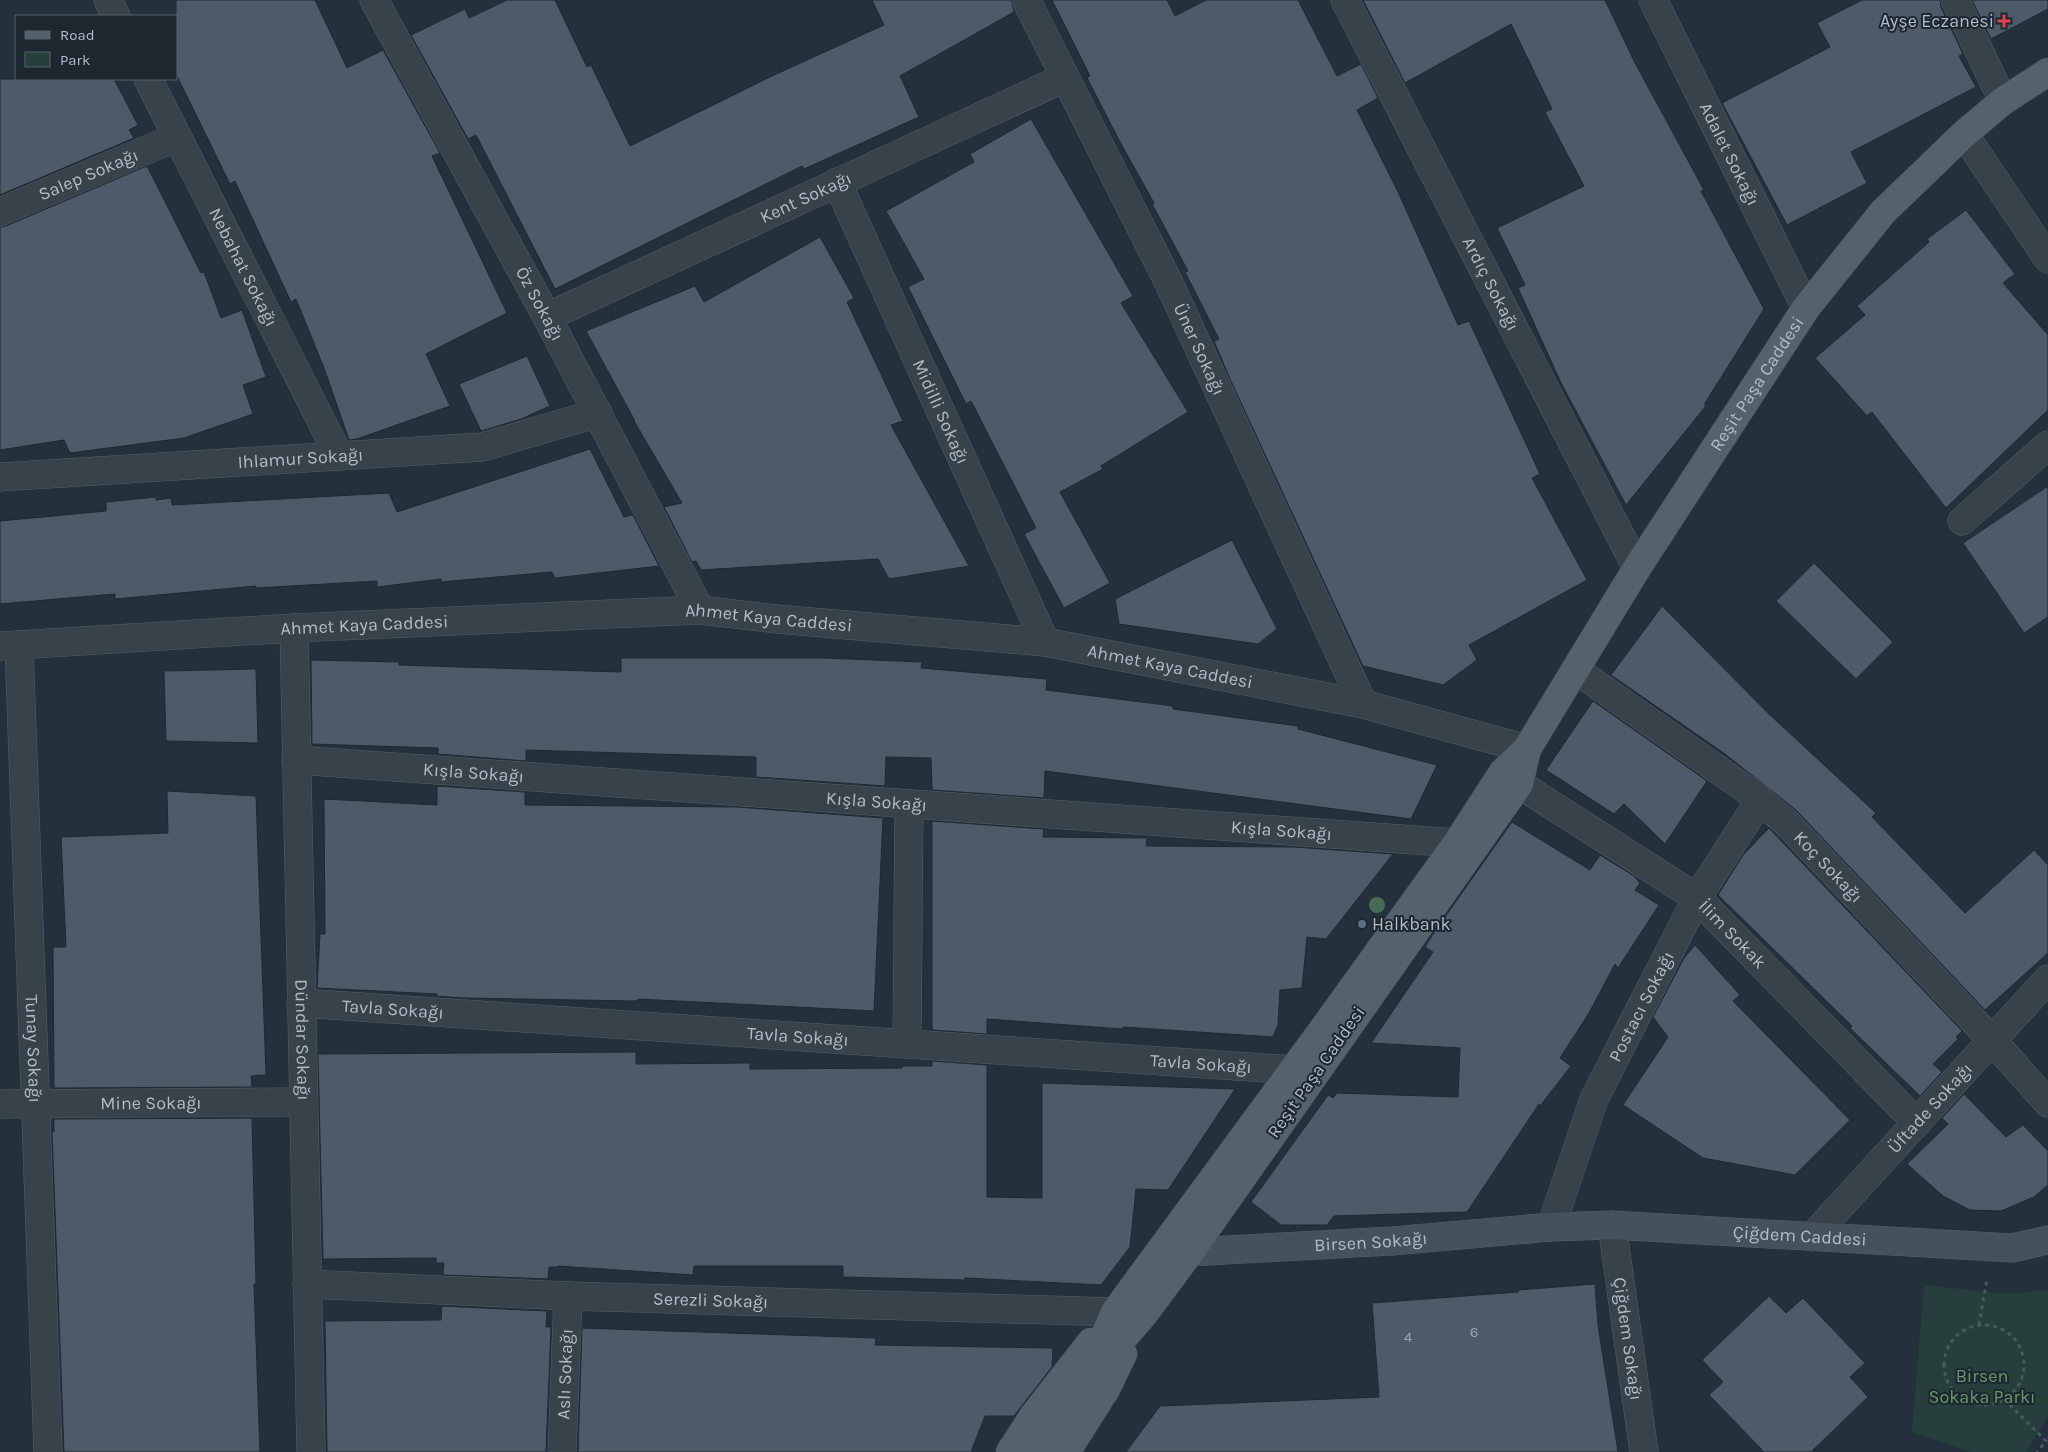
<svg xmlns="http://www.w3.org/2000/svg" width="2048" height="1452" viewBox="0 0 2048 1452" font-family="Karla,sans-serif">
	<style>
		.green { fill: #263e3c }
		.building { fill: #4c5b67; stroke: #1e2932 }
		.lines { fill: none; stroke-linecap: round; stroke-linejoin: round }
		.minor-casing { stroke: #556069; stroke-width: 29 }
		.tertiary-casing { stroke: #556069; stroke-width: 29 }
		.secondary-casing { stroke: #556069; stroke-width: 29 }
		.primary-casing { stroke: #434e57; stroke-width: 29 }
		.path { stroke: #455a5a; stroke-width: 3; stroke-dasharray: 4 4; stroke-linecap: butt }
		.minor { stroke: #37424b; stroke-width: 28 }
		.tertiary { stroke: #37424b; stroke-width: 28 }
		.secondary { stroke: #45525e; stroke-width: 28 }
		.primary { stroke: #55626b; stroke-width: 28 }
		.tree { fill: #4a6a56 }
		.health-dot { fill: #e0444e; stroke: #1c2730; stroke-width: 2 }
		.service-dot { fill: #5c6f8a; stroke: #1c2730; stroke-width: 2 }
		.labels { text-anchor: middle; stroke-width: 4; stroke-linejoin: round; paint-order: stroke }
		.number-label { font-size: 15px; fill: #98a4af }
		.poi-label { font-size: 18px; fill: #b2bdc7; stroke: #1c2730; text-anchor: end }
		.street-label { font-size: 18px; fill: #b2bdc7; stroke: #1c2730 }
		.park-label { font-size: 18px; fill: #69986d; stroke: #1c2730 }
	</style>
	<rect width="100%" height="100%" fill="#23313b"/>
	<path class="green" d="M 1924,1285 L 2007,1294 L 2048,1290 L 2048,1416 L 2026,1452 L 1971,1452 L 1912,1432 Z"/>
	<path class="building" d="M 176,0 L 315,0 L 347,68 L 383,50 L 440,153 L 432,156 L 507,313 L 426,354 L 450,406 L 357,439 L 349,440 L 324,368 L 296,299 L 291,302 L 235,181 L 230,184 L 176,74 Z
		M 507,0 L 555,0 L 587,67 L 591,65 L 630,146 L 772,76 L 884,25 L 872,0 L 1011,0 L 1014,12 L 900,76 L 919,117 L 804,169 L 802,166 L 555,289 L 476,135 L 468,139 L 411,35 L 465,9 L 469,18 Z
		M 1052,0 L 1167,0 L 1175,16 L 1206,0 L 1298,0 L 1337,76 L 1361,64 L 1378,98 L 1357,110 L 1398,192 L 1458,325 L 1469,321 L 1540,474 L 1532,478 L 1587,580 L 1469,645 L 1477,660 L 1443,685 L 1363,666 L 1230,379 L 1214,341 L 1219,339 L 1185,272 L 1188,271 L 1152,204 L 1154,203 L 1120,142 L 1087,78 L 1090,76 Z
		M 1363,0 L 1605,0 L 1635,63 L 1704,190 L 1701,191 L 1764,309 L 1705,403 L 1705,407 L 1626,505 L 1561,383 L 1518,288 L 1525,285 L 1497,228 L 1584,186 L 1545,112 L 1552,109 L 1511,24 L 1405,83 Z
		M 1862,0 L 1940,0 L 1941,7 L 1963,54 L 1959,56 L 1976,87 L 1851,152 L 1867,183 L 1787,225 L 1722,103 L 1830,47 L 1817,23 Z
		M 1972,0 L 2048,0 L 2048,9 L 1991,39 Z
		M 0,79 L 114,79 L 138,125 L 129,130 L 134,138 L 0,195 Z
		M 1031,119 L 1133,296 L 1121,303 L 1188,412 L 1101,466 L 1103,469 L 1060,492 L 1110,583 L 1064,608 L 1024,534 L 1036,528 L 971,401 L 966,404 L 908,287 L 924,279 L 886,211 L 974,162 L 970,154 Z
		M 147,166 L 201,273 L 204,272 L 221,318 L 242,310 L 266,377 L 243,385 L 253,414 L 184,438 L 70,453 L 64,440 L 0,450 L 0,227 L 6,226 Z
		M 1966,210 L 2015,274 L 2003,283 L 2048,335 L 2048,410 L 1946,508 L 1872,412 L 1867,416 L 1815,358 L 1865,315 L 1857,306 L 1929,242 L 1927,239 Z
		M 820,237 L 854,298 L 847,302 L 903,421 L 891,425 L 969,566 L 889,579 L 878,559 L 701,570 L 696,561 L 692,562 L 664,507 L 682,503 L 634,421 L 635,421 L 586,331 L 695,286 L 704,302 Z
		M 527,356 L 550,406 L 521,419 L 481,431 L 459,384 Z
		M 590,449 L 624,517 L 633,515 L 659,566 L 555,578 L 552,572 L 441,582 L 441,579 L 377,587 L 377,581 L 256,588 L 256,586 L 115,599 L 115,594 L 0,604 L 0,521 L 106,511 L 106,502 L 156,497 L 156,500 L 171,498 L 172,505 L 389,493 L 397,512 Z
		M 2048,486 L 2048,617 L 2024,633 L 1963,543 Z
		M 1232,540 L 1277,629 L 1258,644 L 1119,624 L 1115,599 Z
		M 1814,563 L 1893,642 L 1856,679 L 1776,601 Z
		M 1662,606 L 1769,714 L 1876,813 L 1872,817 L 1965,913 L 2034,850 L 2048,865 L 2048,953 L 1985,1010 L 1796,810 L 1725,754 L 1611,675 Z
		M 621,658 L 824,658 L 922,662 L 921,668 L 1047,679 L 1046,690 L 1173,706 L 1173,709 L 1298,726 L 1298,729 L 1437,765 L 1411,819 L 1045,771 L 1044,798 L 932,790 L 931,758 L 886,757 L 885,786 L 756,777 L 756,757 L 526,750 L 526,761 L 438,754 L 438,748 L 312,744 L 311,660 L 399,662 L 399,665 L 621,672 Z
		M 256,669 L 258,743 L 166,741 L 164,671 Z
		M 1593,701 L 1707,781 L 1665,844 L 1624,804 L 1614,814 L 1546,770 Z
		M 437,786 L 525,792 L 525,805 L 737,807 L 883,818 L 874,1011 L 639,999 L 636,1001 L 462,998 L 436,996 L 437,994 L 317,988 L 320,934 L 325,934 L 324,799 L 437,805 Z
		M 167,791 L 256,796 L 266,1075 L 251,1076 L 252,1087 L 54,1088 L 53,947 L 66,947 L 61,837 L 168,833 Z
		M 932,821 L 1044,829 L 1043,837 L 1147,838 L 1146,846 L 1293,847 L 1393,854 L 1326,939 L 1307,937 L 1302,988 L 1280,990 L 1278,1025 L 1273,1037 L 1123,1027 L 1122,1029 L 987,1019 L 987,1034 L 932,1030 Z
		M 1512,822 L 1590,870 L 1600,855 L 1634,876 L 1640,883 L 1635,890 L 1659,905 L 1618,968 L 1615,964 L 1589,1013 L 1560,1058 L 1571,1066 L 1540,1106 L 1539,1104 L 1467,1212 L 1334,1216 L 1327,1225 L 1281,1225 L 1251,1202 L 1328,1095 L 1333,1098 L 1337,1093 L 1458,1097 L 1460,1048 L 1371,1043 L 1433,952 L 1425,947 L 1435,931 Z
		M 1769,828 L 1962,1031 L 1956,1037 L 1958,1039 L 1933,1064 L 1942,1072 L 1920,1096 L 1850,1028 L 1852,1026 L 1718,895 L 1743,855 Z
		M 1695,945 L 1740,995 L 1733,1001 L 1850,1120 L 1795,1175 L 1703,1158 L 1623,1105 L 1668,1037 L 1653,1017 L 1684,958 Z
		M 636,1052 L 636,1064 L 750,1063 L 750,1069 L 902,1068 L 902,1066 L 932,1066 L 932,1061 L 987,1065 L 987,1197 L 1042,1198 L 1042,1083 L 1235,1089 L 1168,1190 L 1136,1189 L 1130,1247 L 1101,1285 L 965,1278 L 965,1280 L 843,1277 L 843,1266 L 694,1266 L 693,1275 L 558,1266 L 558,1267 L 549,1267 L 548,1279 L 443,1275 L 444,1263 L 436,1263 L 436,1258 L 323,1259 L 318,1054 Z
		M 1964,1094 L 2006,1137 L 2023,1125 L 2048,1151 L 2048,1185 L 2034,1197 L 2001,1211 L 1970,1210 L 1943,1196 L 1907,1164 L 1948,1124 L 1942,1118 Z
		M 252,1118 L 256,1284 L 254,1284 L 260,1452 L 64,1452 L 52,1132 L 54,1132 L 54,1119 Z
		M 1595,1284 L 1598,1325 L 1618,1452 L 1126,1452 L 1160,1406 L 1379,1397 L 1372,1303 L 1518,1292 L 1518,1290 Z
		M 1769,1296 L 1786,1313 L 1803,1298 L 1865,1363 L 1850,1377 L 1868,1397 L 1811,1452 L 1764,1452 L 1709,1395 L 1723,1382 L 1702,1360 Z
		M 442,1306 L 547,1311 L 546,1327 L 551,1327 L 546,1452 L 327,1452 L 325,1321 L 441,1320 Z
		M 582,1328 L 876,1338 L 875,1345 L 1053,1348 L 1052,1367 L 1014,1416 L 985,1416 L 971,1452 L 578,1452 Z"/>
	<g class="lines">
		<g class="minor-casing">
			<g id="minor">
				<path d="M 108,0 L 116,16"/>
				<path id="s1" d="M 374,0 L 547,317 L 700,610"/>
				<path id="s2" d="M 1026,0 L 1168,281 L 1363,704"/>
				<path id="s3" d="M 1345,0 L 1637,568"/>
				<path id="s4" d="M 1653,0 L 1806,308"/>
				<path d="M 1955,0 L 2003,101"/>
				<path id="s5" d="M 148,79 L 339,456"/>
				<path d="M 1964,134 L 2048,259"/>
				<path id="s6" d="M 837,182 L 1045,642"/>
				<path id="s7" d="M 0,212 L 177,137"/>
				<path id="s8" d="M 547,317 L 1064,78"/>
				<path id="s9" d="M 0,477 L 482,447 L 598,413"/>
				<path d="M 1962,521 L 2048,445"/>
				<path id="s10" d="M 294,628 L 311,1452"/>
				<path id="s11" d="M 19,645 L 48,1452"/>
				<path id="s12" d="M 1576,670 L 1747,790 L 1786,822 L 1992,1040 L 2048,1103"/>
				<path id="s13" d="M 296,760 L 1457,843"/>
				<path id="s14" d="M 1519,784 L 1697,898 L 1917,1123"/>
				<path id="s15" d="M 301,1003 L 1294,1070"/>
				<path d="M 907,1044 L 909,804"/>
				<path id="s16" d="M 0,1104 L 303,1102"/>
				<path id="s17" d="M 1612,1225 L 1644,1452"/>
				<path id="s18" d="M 1551,1227 L 1594,1099 L 1697,898 L 1760,800"/>
				<path id="s19" d="M 1812,1237 L 2048,979"/>
				<path id="s20" d="M 307,1284 L 568,1296 L 1115,1312"/>
				<path id="s21" d="M 562,1452 L 568,1296"/>
			</g>
		</g>
		<g class="tertiary-casing">
			<g id="tertiary">
				<path id="s22" d="M 0,646 L 294,628 L 700,610 L 777,619 L 1045,642 L 1363,704 L 1527,749"/>
			</g>
		</g>
		<g class="secondary-casing">
			<g id="secondary">
				<path id="s23" d="M 1190,1252 L 1392,1241 L 1551,1227 L 1612,1225 L 2012,1248 L 2048,1240"/>
			</g>
		</g>
		<g class="primary-casing">
			<g id="primary">
				<path id="s24" d="M 1527,749 L 1519,784 L 1190,1252 L 1144,1314 L 1084,1383 L 1115,1312 L 1326,1025 L 1457,843 L 1503,772 L 1527,749 L 1637,568 L 1806,308 L 1883,212 L 1964,134 L 2003,101 L 2048,72"/>
				<path d="M 1010,1452 L 1034,1415 L 1091,1342"/>
				<path d="M 1039,1452 L 1084,1383"/>
				<path d="M 1066,1452 L 1106,1389 L 1123,1354"/>
			</g>
		</g>
		<path class="path" d="M 1979,1325 L 1987,1279
			M1944 1365a40 40 0 1 1 80 0a40 40 0 1 1-80 0Z
			M 2004,1399 L 2046,1441 L 2037,1452"/>
		<use href="#minor" class="minor"/>
		<use href="#tertiary" class="tertiary"/>
		<use href="#secondary" class="secondary"/>
		<use href="#primary" class="primary"/>
	</g>
	<circle class="tree" cx="1377" cy="905" r="8"/>
	<path class="health-dot" d="M2001.5 13.5h5v5h5v5h-5v5h-5v-5h-5v-5h5z"/>
	<circle class="service-dot" cx="1362" cy="924" r="5"/>
	<g class="labels">
		<g class="number-label">
			<text x="1474" y="1337">6</text>
			<text x="1408" y="1342">4</text>
		</g>
		<g class="poi-label">
			<text x="1994" y="27">Ayşe Eczanesi</text>
			<text x="1372" y="930" text-anchor="start">Halkbank</text>
		</g>
		<g class="street-label">
			<text dy="6" stroke="none"><textPath href="#s4" startOffset="172">Adalet Sokağı</textPath></text>
			<text dy="6" stroke="none"><textPath href="#s7" startOffset="96">Salep Sokağı</textPath></text>
			<text dy="6" stroke="none"><textPath href="#s8" startOffset="285">Kent Sokağı</textPath></text>
			<text dy="6" stroke="none"><textPath href="#s5" startOffset="211">Nebahat Sokağı</textPath></text>
			<text dy="6" stroke="none"><textPath href="#s3" startOffset="319">Ardıç Sokağı</textPath></text>
			<text dy="6" stroke="none"><textPath href="#s1" startOffset="346">Öz Sokağı</textPath></text>
			<text dy="6" stroke="none"><textPath href="#s2" startOffset="390">Üner Sokağı</textPath></text>
			<text dy="6" stroke="none"><textPath href="#s24" startOffset="1984">Reşit Paşa Caddesi</textPath></text>
			<text dy="6" stroke="none"><textPath href="#s6" startOffset="252">Midilli Sokağı</textPath></text>
			<text dy="6" stroke="none"><textPath href="#s9" startOffset="301">Ihlamur Sokağı</textPath></text>
			<text dy="6" stroke="none"><textPath href="#s22" startOffset="770">Ahmet Kaya Caddesi</textPath></text>
			<text dy="6" stroke="none"><textPath href="#s22" startOffset="365">Ahmet Kaya Caddesi</textPath></text>
			<text dy="6" stroke="none"><textPath href="#s22" startOffset="1175">Ahmet Kaya Caddesi</textPath></text>
			<text dy="6" stroke="none"><textPath href="#s13" startOffset="178">Kışla Sokağı</textPath></text>
			<text dy="6" stroke="none"><textPath href="#s13" startOffset="582">Kışla Sokağı</textPath></text>
			<text dy="6" stroke="none"><textPath href="#s13" startOffset="988">Kışla Sokağı</textPath></text>
			<text dy="6" stroke="none"><textPath href="#s12" startOffset="321">Koç Sokağı</textPath></text>
			<text dy="6" stroke="none"><textPath href="#s14" startOffset="262">İlim Sokak</textPath></text>
			<text dy="6" stroke="none"><textPath href="#s18" startOffset="239">Postacı Sokağı</textPath></text>
			<text dy="6" stroke="none"><textPath href="#s15" startOffset="92">Tavla Sokağı</textPath></text>
			<text dy="6" stroke="none"><textPath href="#s15" startOffset="498">Tavla Sokağı</textPath></text>
			<text dy="6" stroke="none"><textPath href="#s10" startOffset="412">Dündar Sokağı</textPath></text>
			<text dy="6" stroke="none"><textPath href="#s11" startOffset="404">Tunay Sokağı</textPath></text>
			<text dy="6" stroke="none"><textPath href="#s15" startOffset="902">Tavla Sokağı</textPath></text>
			<text transform="translate(1316 1072) rotate(-55)" y="6">Reşit Paşa Caddesi</text>
			<text dy="6" stroke="none"><textPath href="#s16" startOffset="151">Mine Sokağı</textPath></text>
			<text dy="6" stroke="none"><textPath href="#s19" startOffset="175">Üftade Sokağı</textPath></text>
			<text dy="6" stroke="none"><textPath href="#s23" startOffset="611">Çiğdem Caddesi</textPath></text>
			<text dy="6" stroke="none"><textPath href="#s23" startOffset="181">Birsen Sokağı</textPath></text>
			<text dy="6" stroke="none"><textPath href="#s20" startOffset="404">Serezli Sokağı</textPath></text>
			<text dy="6" stroke="none"><textPath href="#s17" startOffset="115">Çiğdem Sokağı</textPath></text>
			<text dy="6" stroke="none"><textPath href="#s21" startOffset="78">Aslı Sokağı</textPath></text>
		</g>
		<g class="park-label">
			<text x="1982" y="1382">Birsen<tspan x="1982" dy="21">Sokaka Parkı</tspan></text>
		</g>
	</g>
	<rect x="15" y="15" width="162" height="65" fill="#1c2730" stroke="#58636c"/>
	<rect x="25" y="31" width="25" height="8" fill="#55626b" stroke="#58636c"/>
	<text x="60" y="40" font-size="15" fill="#b2bdc7">Road</text>
	<rect x="25" y="52" width="25" height="15" fill="#263e3c" stroke="#58636c"/>
	<text x="60" y="65" font-size="15" fill="#b2bdc7">Park</text>
</svg>
